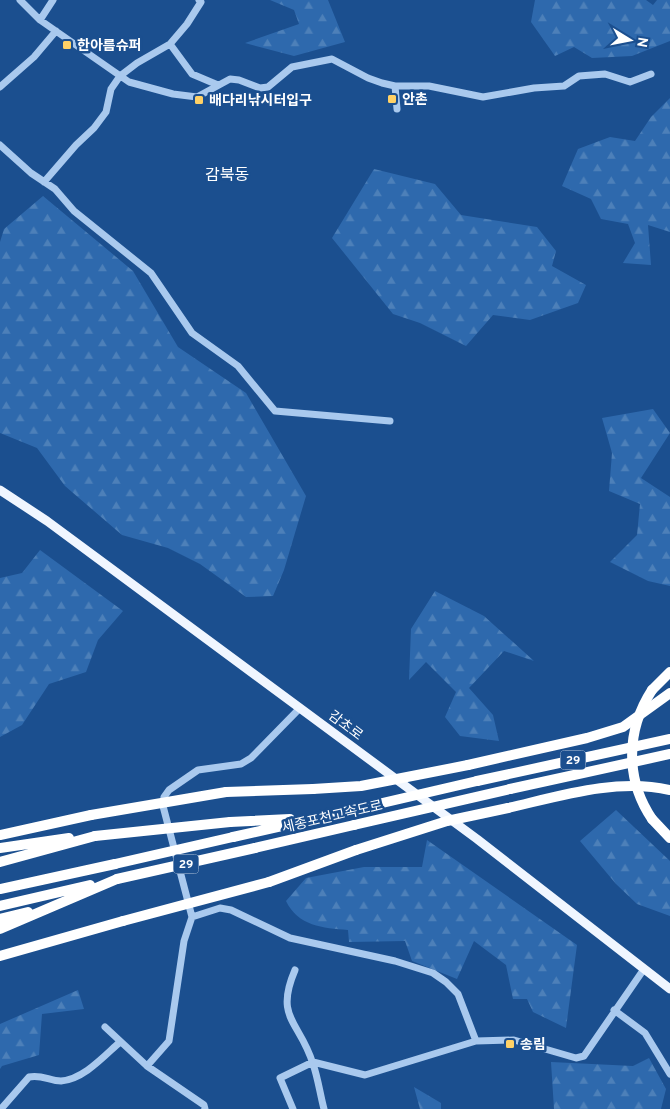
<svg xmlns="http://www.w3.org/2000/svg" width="670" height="1109" viewBox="0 0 670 1109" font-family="Overpass,'Noto Sans KR',sans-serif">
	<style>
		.forest { fill: url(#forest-firs) }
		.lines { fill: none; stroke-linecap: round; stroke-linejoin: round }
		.minor { stroke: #a9c9ee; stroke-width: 7 }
		.major { stroke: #f0f6ff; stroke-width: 9 }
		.highway { stroke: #fff; stroke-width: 10 }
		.highway-bridge { stroke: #fff; stroke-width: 10 }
		.poi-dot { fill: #ffd166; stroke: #1b4f8f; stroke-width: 2 }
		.labels { text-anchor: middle; stroke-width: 5; stroke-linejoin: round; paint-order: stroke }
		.shield { fill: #1b4f8f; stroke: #bbcadd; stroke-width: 1 }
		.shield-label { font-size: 12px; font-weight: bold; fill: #fff }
		.poi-label { font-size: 14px; font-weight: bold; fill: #fff; stroke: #1b4f8f; text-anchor: start }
		.street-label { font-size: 14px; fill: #fff; stroke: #1b4f8f }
		.quarter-label { font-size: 16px; fill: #fff; stroke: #1b4f8f }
	</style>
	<defs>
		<pattern id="forest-firs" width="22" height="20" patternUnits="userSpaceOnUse" patternTransform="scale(1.25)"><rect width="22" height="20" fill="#2e69ad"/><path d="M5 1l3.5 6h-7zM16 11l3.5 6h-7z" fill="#4d80b9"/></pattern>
	</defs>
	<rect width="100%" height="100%" fill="#1b4f8f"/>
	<path class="forest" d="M 270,0 L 328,0 L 345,42 L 294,56 L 245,43 L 299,24 L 294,10 Z
		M 535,0 L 646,0 L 653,5 L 657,0 L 670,0 L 670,41 L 632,56 L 592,58 L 574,47 L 555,56 L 531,22 Z
		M 670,98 L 670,232 L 648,225 L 651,265 L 623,263 L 635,243 L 628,224 L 601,219 L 591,199 L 562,186 L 578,149 L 610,137 L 635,141 L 651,117 Z
		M 374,169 L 435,184 L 461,215 L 537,227 L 556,251 L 552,266 L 586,285 L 578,303 L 530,320 L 493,315 L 466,346 L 420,323 L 393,314 L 332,238 Z
		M 43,196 L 133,271 L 178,347 L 246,393 L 306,496 L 284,570 L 273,596 L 246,597 L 200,564 L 168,548 L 122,535 L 65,486 L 37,448 L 0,433 L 0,242 L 4,229 Z
		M 653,409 L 670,433 L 641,478 L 670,497 L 670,586 L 648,581 L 610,562 L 637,535 L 640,504 L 609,491 L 612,453 L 602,418 Z
		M 40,550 L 123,611 L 98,640 L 86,672 L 49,684 L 22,725 L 0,737 L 0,578 L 22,573 Z
		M 435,591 L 484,616 L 534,661 L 504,651 L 469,688 L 493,715 L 499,741 L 460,736 L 445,717 L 456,692 L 426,662 L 409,680 L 411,629 Z
		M 616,810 L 670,861 L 670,916 L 637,904 L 616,884 L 580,841 Z
		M 427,840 L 577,945 L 566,1028 L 533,1012 L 527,999 L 513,999 L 506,965 L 474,941 L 457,979 L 412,961 L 405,941 L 349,942 L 348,930 C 323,928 298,926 286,901 L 306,878 L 364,867 L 422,867 Z
		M 78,990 L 84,1009 L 42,1014 L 39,1055 L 2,1066 L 0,1069 L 0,1024 Z
		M 649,1058 L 666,1089 L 661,1109 L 554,1109 L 551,1062 L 633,1066 Z
		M 414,1087 L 441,1103 L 441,1109 L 420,1109 Z"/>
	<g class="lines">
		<path class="minor" d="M 20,0 L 40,20 L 129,82 L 173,94 L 197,97 L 230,79 L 239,80 L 260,88 L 268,87 L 292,67 L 332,59 L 368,78 L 382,83 L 395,86 L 429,86 L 483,97 L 534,88 L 564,86 L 579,76 L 605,74 L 630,82 L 651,74
			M 40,20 L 53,0
			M 170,44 L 192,74 L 218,85
			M 395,86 L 397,109
			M 0,87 L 34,57 L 56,31
			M 0,145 L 31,173 L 55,189 L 74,211 L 151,273 L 192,333 L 238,366 L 275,411 L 390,421
			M 44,182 L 76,145 L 94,128 L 106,112 L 111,89 L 120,76 L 137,63 L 170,44 L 187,24 L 201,2 L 199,0
			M 300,708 L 251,758 L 241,764 L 198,770 L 169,790 L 164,797 L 163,806 L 192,917 L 220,908 L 231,910 L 290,938 L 395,961 L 433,973 L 446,982 L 458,994 L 476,1041 L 514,1040 L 576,1058 L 584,1056 L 644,969
			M 192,917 L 184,941 L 169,1041 L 147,1066 L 204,1105 L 205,1109
			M 295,970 C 274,1019 300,1021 313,1064 C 318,1078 320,1094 324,1109
			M 614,1010 L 645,1033 L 670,1074
			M 105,1027 L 147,1066
			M 1,1109 L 29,1077 C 41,1074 50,1081 61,1081 C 84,1079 104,1056 120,1042
			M 293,1109 L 280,1078 L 313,1062 L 365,1075 L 476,1041"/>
		<path class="major" d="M 0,490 L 47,521 L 477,839 L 670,989"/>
		<path class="highway" d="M 652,690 L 670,672
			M 468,765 L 587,738 L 623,727 L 670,693
			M 477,781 L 670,739
			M 510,789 L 670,754
			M 226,792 L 313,789
			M 508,808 C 560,796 616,778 670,790
			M 652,819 L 670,838
			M 230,822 L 290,819
			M 0,835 L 91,815
			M 233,837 L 335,814
			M 0,848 L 69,838
			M 255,848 L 354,825
			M 0,862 L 95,836
			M 269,882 L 356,850
			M 0,889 L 115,864
			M 0,906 L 90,885
			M 0,919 L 28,912
			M 0,929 L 117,879
			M 0,956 L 123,921"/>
		<path class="highway-bridge" d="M 313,789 L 361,786 L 468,765
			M 335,814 L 477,781
			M 91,815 L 226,792
			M 652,819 C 625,779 626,730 652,690
			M 354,825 L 510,789
			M 95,836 L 230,822
			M 356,850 L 447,821 L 508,808
			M 115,864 L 233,837
			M 117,879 L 255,848
			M 123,921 L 269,882"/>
	</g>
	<g class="poi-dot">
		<rect x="62" y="40" width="10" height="10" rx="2.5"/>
		<rect x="387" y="94" width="10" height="10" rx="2.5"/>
		<rect x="194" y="95" width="10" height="10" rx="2.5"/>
		<rect x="505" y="1039" width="10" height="10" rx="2.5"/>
	</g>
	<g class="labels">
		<g class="shield">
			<rect x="560.5" y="750.5" width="25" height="19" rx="4"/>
			<rect x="173.5" y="854.5" width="25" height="19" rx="4"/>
		</g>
		<g class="shield-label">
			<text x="573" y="764">29</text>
			<text x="186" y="868">29</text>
		</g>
		<g class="poi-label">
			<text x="77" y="50">한아름슈퍼</text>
			<text x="402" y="104">안촌</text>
			<text x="209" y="105">배다리낚시터입구</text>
			<text x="520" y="1049">송림</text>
		</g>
		<g class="street-label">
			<text transform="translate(346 725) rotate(37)" y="5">감초로</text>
			<text transform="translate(332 816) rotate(-13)" y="5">세종포천고속도로</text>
		</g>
		<g class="quarter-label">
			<text x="227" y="180">감북동</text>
		</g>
	</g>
	<g transform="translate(630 40) rotate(100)" stroke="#1b4f8f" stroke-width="4" paint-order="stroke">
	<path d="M0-4L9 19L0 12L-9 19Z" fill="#ffffff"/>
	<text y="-8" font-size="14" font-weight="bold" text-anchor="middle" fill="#ffffff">N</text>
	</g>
</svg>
